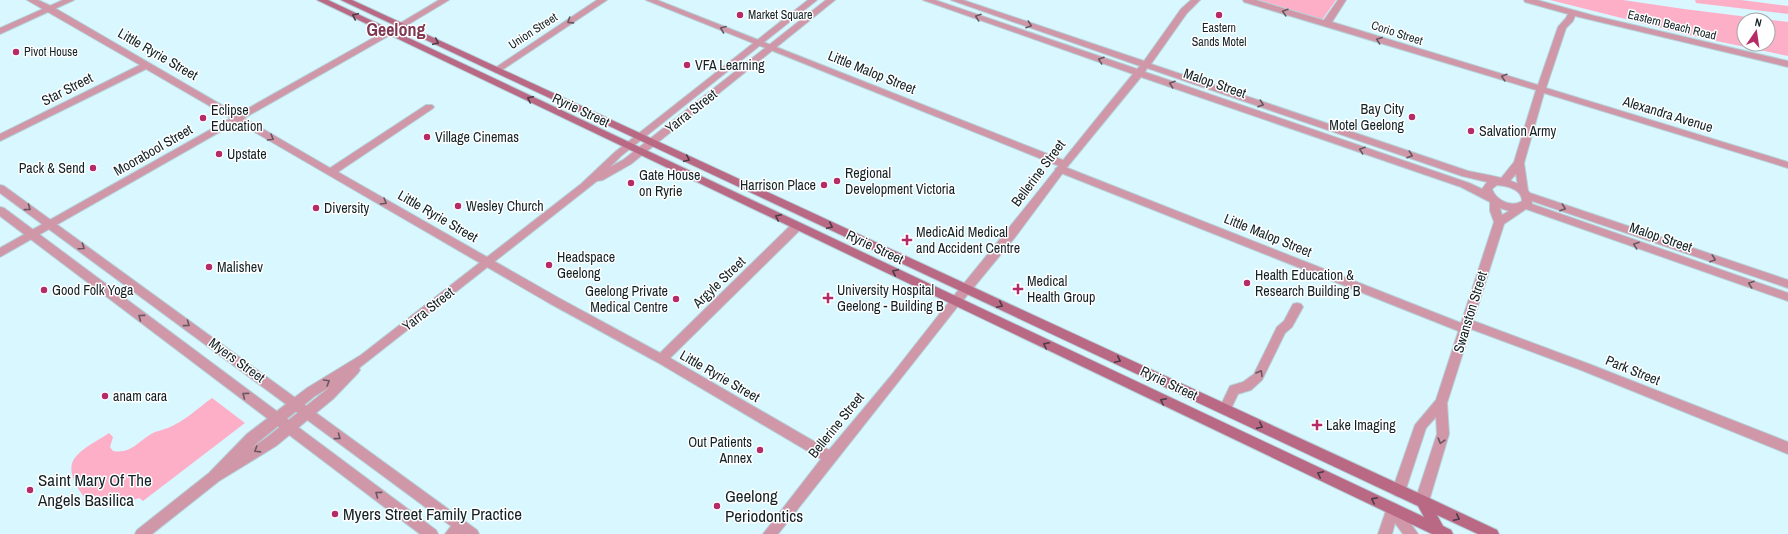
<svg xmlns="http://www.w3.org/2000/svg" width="1788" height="534" viewBox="0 0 1788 534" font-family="'Archivo Narrow',sans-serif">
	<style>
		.green { fill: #fdafc7; fill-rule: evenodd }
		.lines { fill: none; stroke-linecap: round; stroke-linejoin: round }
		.minor-casing { stroke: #b5d1d8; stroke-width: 2 }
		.tertiary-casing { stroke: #b5d1d8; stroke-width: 2 }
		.secondary-casing { stroke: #b5d1d8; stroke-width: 2 }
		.minor { fill: #cf97a7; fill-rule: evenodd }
		.tertiary { fill: #cf97a7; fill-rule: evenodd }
		.secondary { fill: #ba6984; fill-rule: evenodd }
		.oneway { stroke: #685760 }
		.oneway2 { stroke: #4d3b47 }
		.poi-dot { fill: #b52b67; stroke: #fff; stroke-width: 1.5 }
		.labels { text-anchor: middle; stroke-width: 3; stroke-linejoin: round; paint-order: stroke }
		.far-poi-label { font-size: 12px; fill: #132226; stroke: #fff; text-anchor: start }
		.far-street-label { font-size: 12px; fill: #132226; stroke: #fff }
		.street-label { font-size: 14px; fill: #132226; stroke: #fff }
		.poi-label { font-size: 14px; fill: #132226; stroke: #fff; text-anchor: start }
		.near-poi-label { font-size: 17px; fill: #132226; stroke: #fff; text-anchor: start }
		.far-town-label { font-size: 18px; font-weight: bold; fill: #7d3750; stroke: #fff }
	</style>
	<rect width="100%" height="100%" fill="#d8f7ff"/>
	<path class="green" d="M 1258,0 L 1336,0 L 1322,20 Z
		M 1550,0 L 1623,0 L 1684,9 L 1788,22 L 1788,56 L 1697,37 ZM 1744,20 L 1768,20 L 1768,44 L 1744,44 Z
		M 1695,0 L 1741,0 L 1788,6 L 1788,14 L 1696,3 Z
		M 212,398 L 245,423 L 143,501 L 139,498 C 130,501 119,506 110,507 C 106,508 98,507 94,505 C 83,499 66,475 73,461 C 79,449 98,441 109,433 L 113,437 L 110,447 L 113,451 C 130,454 137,443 151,434 C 156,431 163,430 168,428 C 185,421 198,408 212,398 Z"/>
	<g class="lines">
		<g class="minor-casing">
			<path id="minor" d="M 27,0 L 38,0 L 53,7 L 330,168 L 426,105 L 432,105 L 434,107 L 432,109 L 338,172 L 557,297 L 660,353 L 793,223 L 801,223 L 802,226 L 801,229 L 670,358 L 829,450 L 890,377 L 952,298 L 956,297 L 960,298 L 962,301 L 778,534 L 763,534 L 821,459 L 657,362 L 549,303 L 146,69 L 0,141 L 0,134 L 140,65 Z
				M 439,0 L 449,0 L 404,27 L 401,28 L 397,25 Z
				M 597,0 L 607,0 L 499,72 L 496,73 L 492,70 Z
				M 646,0 L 657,0 L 1068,162 L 1069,164 L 1065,167 L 1461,323 L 1463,320 L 1467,319 L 1471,320 L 1589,364 L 1788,442 L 1788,454 L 1581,370 L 1471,329 L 1469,332 L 1465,334 L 1461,332 L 1056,171 L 1055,169 L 1059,166 Z
				M 1243,0 L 1256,0 L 1323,20 L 1324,20 L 1338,0 L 1346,0 L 1332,22 L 1538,85 L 1558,27 L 1566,18 L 1568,14 L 1525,2 L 1524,0 L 1537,0 L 1595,16 L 1788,61 L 1788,67 L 1575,16 L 1573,21 L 1566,28 L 1546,88 L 1788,162 L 1788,168 L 1544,93 L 1524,163 L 1528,191 L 1527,193 L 1519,193 L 1516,174 L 1507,184 L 1499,184 L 1498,182 L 1514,162 L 1536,90 L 1244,2 Z
				M 0,185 L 4,186 L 477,530 L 479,534 L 445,534 L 451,526 L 0,193 Z
				M 0,207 L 4,208 L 436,530 L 438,534 L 420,534 L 0,216 Z
				M 1297,303 L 1301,304 L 1303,307 L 1292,327 L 1285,333 L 1262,380 L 1251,390 L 1238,394 L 1229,413 L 1225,414 L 1221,413 L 1219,409 L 1230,386 L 1243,382 L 1254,374 L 1277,327 L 1284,321 L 1293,304 Z"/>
		</g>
		<g class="tertiary-casing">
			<path id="tertiary" d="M 63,0 L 74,0 L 0,34 L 0,28 Z
				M 808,0 L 817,0 L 621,156 L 610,167 L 623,160 L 826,0 L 835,0 L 631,164 L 603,180 L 597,181 L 359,368 L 360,370 L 358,373 L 333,399 L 276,446 L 219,481 L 152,534 L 135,534 L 137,530 L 209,473 L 247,434 L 307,388 L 361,355 L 581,184 L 615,152 ZM 330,387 L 266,438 L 251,448 L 315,396 Z
				M 923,0 L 935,0 L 1137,69 L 1140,66 L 951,0 L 963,0 L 1144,61 L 1181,9 L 1191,0 L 1200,0 L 1187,13 L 1151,64 L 1468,171 C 1485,175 1519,178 1530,193 L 1788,280 L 1788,288 L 1532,201 L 1532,204 L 1788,293 L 1788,301 L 1526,209 L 1504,224 L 1447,403 L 1449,434 L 1429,501 L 1427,505 L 1422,507 L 1417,505 L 1415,501 L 1437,434 L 1436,417 L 1426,428 L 1404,495 L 1399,497 L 1394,495 L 1392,491 L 1415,425 L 1436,400 L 1494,222 L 1490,211 L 1490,202 L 1461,187 L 1141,77 L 1068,166 L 1016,236 L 960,304 L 956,305 L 952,304 L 950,301 L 952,298 C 1013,224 1072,148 1133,74 ZM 1147,68 L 1462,176 L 1487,182 L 1482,189 L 1469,183 L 1145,72 ZM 1497,185 C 1507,186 1522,189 1522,201 C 1511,208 1496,200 1492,189 ZM 1500,208 L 1509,211 L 1502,215 Z
				M 389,29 L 393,32 L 392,34 L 0,257 L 0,248 Z
				M 1393,503 L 1398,505 L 1418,534 L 1403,534 L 1395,523 L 1392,534 L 1378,534 L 1388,505 Z"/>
		</g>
		<g class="secondary-casing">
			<path id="secondary" d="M 317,0 L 328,0 L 1424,517 L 1418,506 L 341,0 L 352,0 L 1427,497 L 1497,530 L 1499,534 L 1478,534 L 1437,515 L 1443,526 L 1451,530 L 1453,534 L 1432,534 Z"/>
		</g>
		<use href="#minor" class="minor"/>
		<use href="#tertiary" class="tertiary"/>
		<use href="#secondary" class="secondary"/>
	</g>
	<defs><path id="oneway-chevron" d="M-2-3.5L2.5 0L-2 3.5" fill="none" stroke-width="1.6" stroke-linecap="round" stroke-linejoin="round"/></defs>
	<g class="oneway">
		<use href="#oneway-chevron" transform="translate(1285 12) rotate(-163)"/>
		<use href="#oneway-chevron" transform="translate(978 17) rotate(-161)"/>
		<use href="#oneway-chevron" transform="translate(570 21) rotate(147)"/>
		<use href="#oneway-chevron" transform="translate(1029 25) rotate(19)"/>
		<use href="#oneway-chevron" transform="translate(723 29) rotate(-159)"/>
		<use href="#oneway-chevron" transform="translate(1379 40) rotate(-160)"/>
		<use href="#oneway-chevron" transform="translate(1101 60) rotate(-161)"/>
		<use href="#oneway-chevron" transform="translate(1504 77) rotate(-163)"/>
		<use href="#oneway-chevron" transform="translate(1172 84) rotate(-161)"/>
		<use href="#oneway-chevron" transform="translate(1261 104) rotate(19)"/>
		<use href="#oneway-chevron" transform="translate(271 138) rotate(30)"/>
		<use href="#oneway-chevron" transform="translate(1362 150) rotate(-161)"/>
		<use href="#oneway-chevron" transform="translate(1410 155) rotate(19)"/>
		<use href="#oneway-chevron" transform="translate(384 202) rotate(30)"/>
		<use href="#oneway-chevron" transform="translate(28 208) rotate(36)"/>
		<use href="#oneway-chevron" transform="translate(1563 208) rotate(19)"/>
		<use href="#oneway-chevron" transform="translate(1636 245) rotate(-161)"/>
		<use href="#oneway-chevron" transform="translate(82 247) rotate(35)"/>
		<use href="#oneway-chevron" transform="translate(1713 259) rotate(19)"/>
		<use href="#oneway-chevron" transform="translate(1751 284) rotate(-161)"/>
		<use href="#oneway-chevron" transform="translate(141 317) rotate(-143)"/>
		<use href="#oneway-chevron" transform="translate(187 324) rotate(36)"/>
		<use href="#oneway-chevron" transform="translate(1260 373) rotate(-60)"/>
		<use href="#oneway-chevron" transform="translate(327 382) rotate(-31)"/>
		<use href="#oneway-chevron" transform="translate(245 395) rotate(-143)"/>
		<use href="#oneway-chevron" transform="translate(338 437) rotate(36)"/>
		<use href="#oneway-chevron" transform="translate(1441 441) rotate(107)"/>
		<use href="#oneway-chevron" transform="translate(257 450) rotate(148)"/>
		<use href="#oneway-chevron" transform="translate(378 494) rotate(-143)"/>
	</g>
	<g class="oneway2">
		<use href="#oneway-chevron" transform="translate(355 16) rotate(-155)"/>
		<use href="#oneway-chevron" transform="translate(436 42) rotate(25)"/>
		<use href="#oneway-chevron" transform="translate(530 99) rotate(-154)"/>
		<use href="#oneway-chevron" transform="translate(687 159) rotate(25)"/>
		<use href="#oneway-chevron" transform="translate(778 217) rotate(-155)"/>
		<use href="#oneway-chevron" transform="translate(830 226) rotate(25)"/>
		<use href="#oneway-chevron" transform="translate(895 272) rotate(-155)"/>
		<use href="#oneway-chevron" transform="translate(1000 305) rotate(25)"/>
		<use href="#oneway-chevron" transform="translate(1046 345) rotate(-154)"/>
		<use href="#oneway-chevron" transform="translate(1118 360) rotate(25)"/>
		<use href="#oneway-chevron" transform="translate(1163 401) rotate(-154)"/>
		<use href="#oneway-chevron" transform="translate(1260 426) rotate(25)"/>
		<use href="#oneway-chevron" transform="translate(1320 474) rotate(-155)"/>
		<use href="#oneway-chevron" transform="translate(1374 500) rotate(-154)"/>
		<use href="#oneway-chevron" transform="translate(1457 518) rotate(25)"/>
	</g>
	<g class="poi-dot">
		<circle cx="740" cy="15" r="4"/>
		<circle cx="1219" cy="15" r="4"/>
		<circle cx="16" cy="52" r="4"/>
		<circle cx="687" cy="65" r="4"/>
		<circle cx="1412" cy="117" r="4"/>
		<circle cx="203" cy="118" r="4"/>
		<circle cx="1471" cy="131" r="4"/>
		<circle cx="427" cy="137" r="4"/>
		<circle cx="219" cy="154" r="4"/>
		<circle cx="93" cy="168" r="4"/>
		<circle cx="837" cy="181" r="4"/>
		<circle cx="631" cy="183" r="4"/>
		<circle cx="824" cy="185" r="4"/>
		<circle cx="458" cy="206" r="4"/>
		<circle cx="316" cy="208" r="4"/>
		<path d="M905 234h4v4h4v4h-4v4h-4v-4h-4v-4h4z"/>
		<circle cx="549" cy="265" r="4"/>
		<circle cx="209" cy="267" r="4"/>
		<circle cx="1247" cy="283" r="4"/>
		<path d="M1016 283h4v4h4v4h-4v4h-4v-4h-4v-4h4z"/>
		<circle cx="44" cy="290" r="4"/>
		<path d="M826 292h4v4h4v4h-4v4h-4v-4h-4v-4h4z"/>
		<circle cx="676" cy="299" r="4"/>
		<circle cx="105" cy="396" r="4"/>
		<path d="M1315 419h4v4h4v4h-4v4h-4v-4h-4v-4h4z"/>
		<circle cx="760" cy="450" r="4"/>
		<circle cx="30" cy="490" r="4"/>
		<circle cx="717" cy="506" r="4"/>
		<circle cx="335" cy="514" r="4"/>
	</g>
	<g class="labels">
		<g class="far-poi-label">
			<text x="748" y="19">Market Square</text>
			<text x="1219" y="32" text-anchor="middle">Eastern<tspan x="1219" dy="14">Sands Motel</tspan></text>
			<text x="24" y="56">Pivot House</text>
		</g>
		<g class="far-street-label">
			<text transform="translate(1672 25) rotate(14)" y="4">Eastern Beach Road</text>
			<text transform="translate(533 31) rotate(-33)" y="4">Union Street</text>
			<text transform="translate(1397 33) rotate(18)" y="4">Corio Street</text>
		</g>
		<g class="street-label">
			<text transform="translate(158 54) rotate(30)" y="5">Little Ryrie Street</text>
			<text transform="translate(872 72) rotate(22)" y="5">Little Malop Street</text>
			<text transform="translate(1215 83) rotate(19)" y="5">Malop Street</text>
			<text transform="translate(67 89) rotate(-27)" y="5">Star Street</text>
			<text transform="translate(581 110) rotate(25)" y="5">Ryrie Street</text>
			<text transform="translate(691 111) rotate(-38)" y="5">Yarra Street</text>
			<text transform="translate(1668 114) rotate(17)" y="5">Alexandra Avenue</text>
			<text transform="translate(153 150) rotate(-30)" y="5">Moorabool Street</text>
			<text transform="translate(1038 173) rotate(-53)" y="5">Bellerine Street</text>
			<text transform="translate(438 216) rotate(30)" y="5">Little Ryrie Street</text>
			<text transform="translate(1268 235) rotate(22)" y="5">Little Malop Street</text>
			<text transform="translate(1661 237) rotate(19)" y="5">Malop Street</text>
			<text transform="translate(875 247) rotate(25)" y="5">Ryrie Street</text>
			<text transform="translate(719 282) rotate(-44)" y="5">Argyle Street</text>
			<text transform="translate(428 309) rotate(-38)" y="5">Yarra Street</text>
			<text transform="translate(1470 312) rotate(-73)" y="5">Swanston Street</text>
			<text transform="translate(237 360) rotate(36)" y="5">Myers Street</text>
			<text transform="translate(1633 370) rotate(22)" y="5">Park Street</text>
			<text transform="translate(720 376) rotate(30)" y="5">Little Ryrie Street</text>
			<text transform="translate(1169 383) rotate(25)" y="5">Ryrie Street</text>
			<text transform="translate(836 425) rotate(-51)" y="5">Bellerine Street</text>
		</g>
		<g class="poi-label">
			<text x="695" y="70">VFA Learning</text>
			<text x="1404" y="114" text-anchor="end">Bay City<tspan x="1404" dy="16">Motel Geelong</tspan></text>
			<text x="211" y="115">Eclipse<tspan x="211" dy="16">Education</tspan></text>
			<text x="1479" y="136">Salvation Army</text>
			<text x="435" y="142">Village Cinemas</text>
			<text x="227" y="159">Upstate</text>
			<text x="85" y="173" text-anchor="end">Pack &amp; Send</text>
			<text x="845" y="178">Regional<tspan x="845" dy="16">Development Victoria</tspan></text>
			<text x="639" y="180">Gate House<tspan x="639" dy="16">on Ryrie</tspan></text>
			<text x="816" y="190" text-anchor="end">Harrison Place</text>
			<text x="466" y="211">Wesley Church</text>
			<text x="324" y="213">Diversity</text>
			<text x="916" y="237">MedicAid Medical<tspan x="916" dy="16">and Accident Centre</tspan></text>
			<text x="557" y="262">Headspace<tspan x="557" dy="16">Geelong</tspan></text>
			<text x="217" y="272">Malishev</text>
			<text x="1255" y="280">Health Education &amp;<tspan x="1255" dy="16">Research Building B</tspan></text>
			<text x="1027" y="286">Medical<tspan x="1027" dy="16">Health Group</tspan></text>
			<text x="52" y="295">Good Folk Yoga</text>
			<text x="837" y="295">University Hospital<tspan x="837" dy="16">Geelong - Building B</tspan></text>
			<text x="668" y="296" text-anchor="end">Geelong Private<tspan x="668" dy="16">Medical Centre</tspan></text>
			<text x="113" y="401">anam cara</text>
			<text x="1326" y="430">Lake Imaging</text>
			<text x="752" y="447" text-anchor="end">Out Patients<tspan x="752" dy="16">Annex</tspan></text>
		</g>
		<g class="near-poi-label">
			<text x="38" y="486">Saint Mary Of The<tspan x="38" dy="20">Angels Basilica</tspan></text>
			<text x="725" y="502">Geelong<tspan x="725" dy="20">Periodontics</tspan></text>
			<text x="343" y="520">Myers Street Family Practice</text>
		</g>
		<g class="far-town-label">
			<text x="396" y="36">Geelong</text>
		</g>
	</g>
	<g transform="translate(1756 32) rotate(13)"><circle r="19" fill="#ffffff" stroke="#a1a7a8"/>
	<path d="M0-3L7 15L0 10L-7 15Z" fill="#b52b67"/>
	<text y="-6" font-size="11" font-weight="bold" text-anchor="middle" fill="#132226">N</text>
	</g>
</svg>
